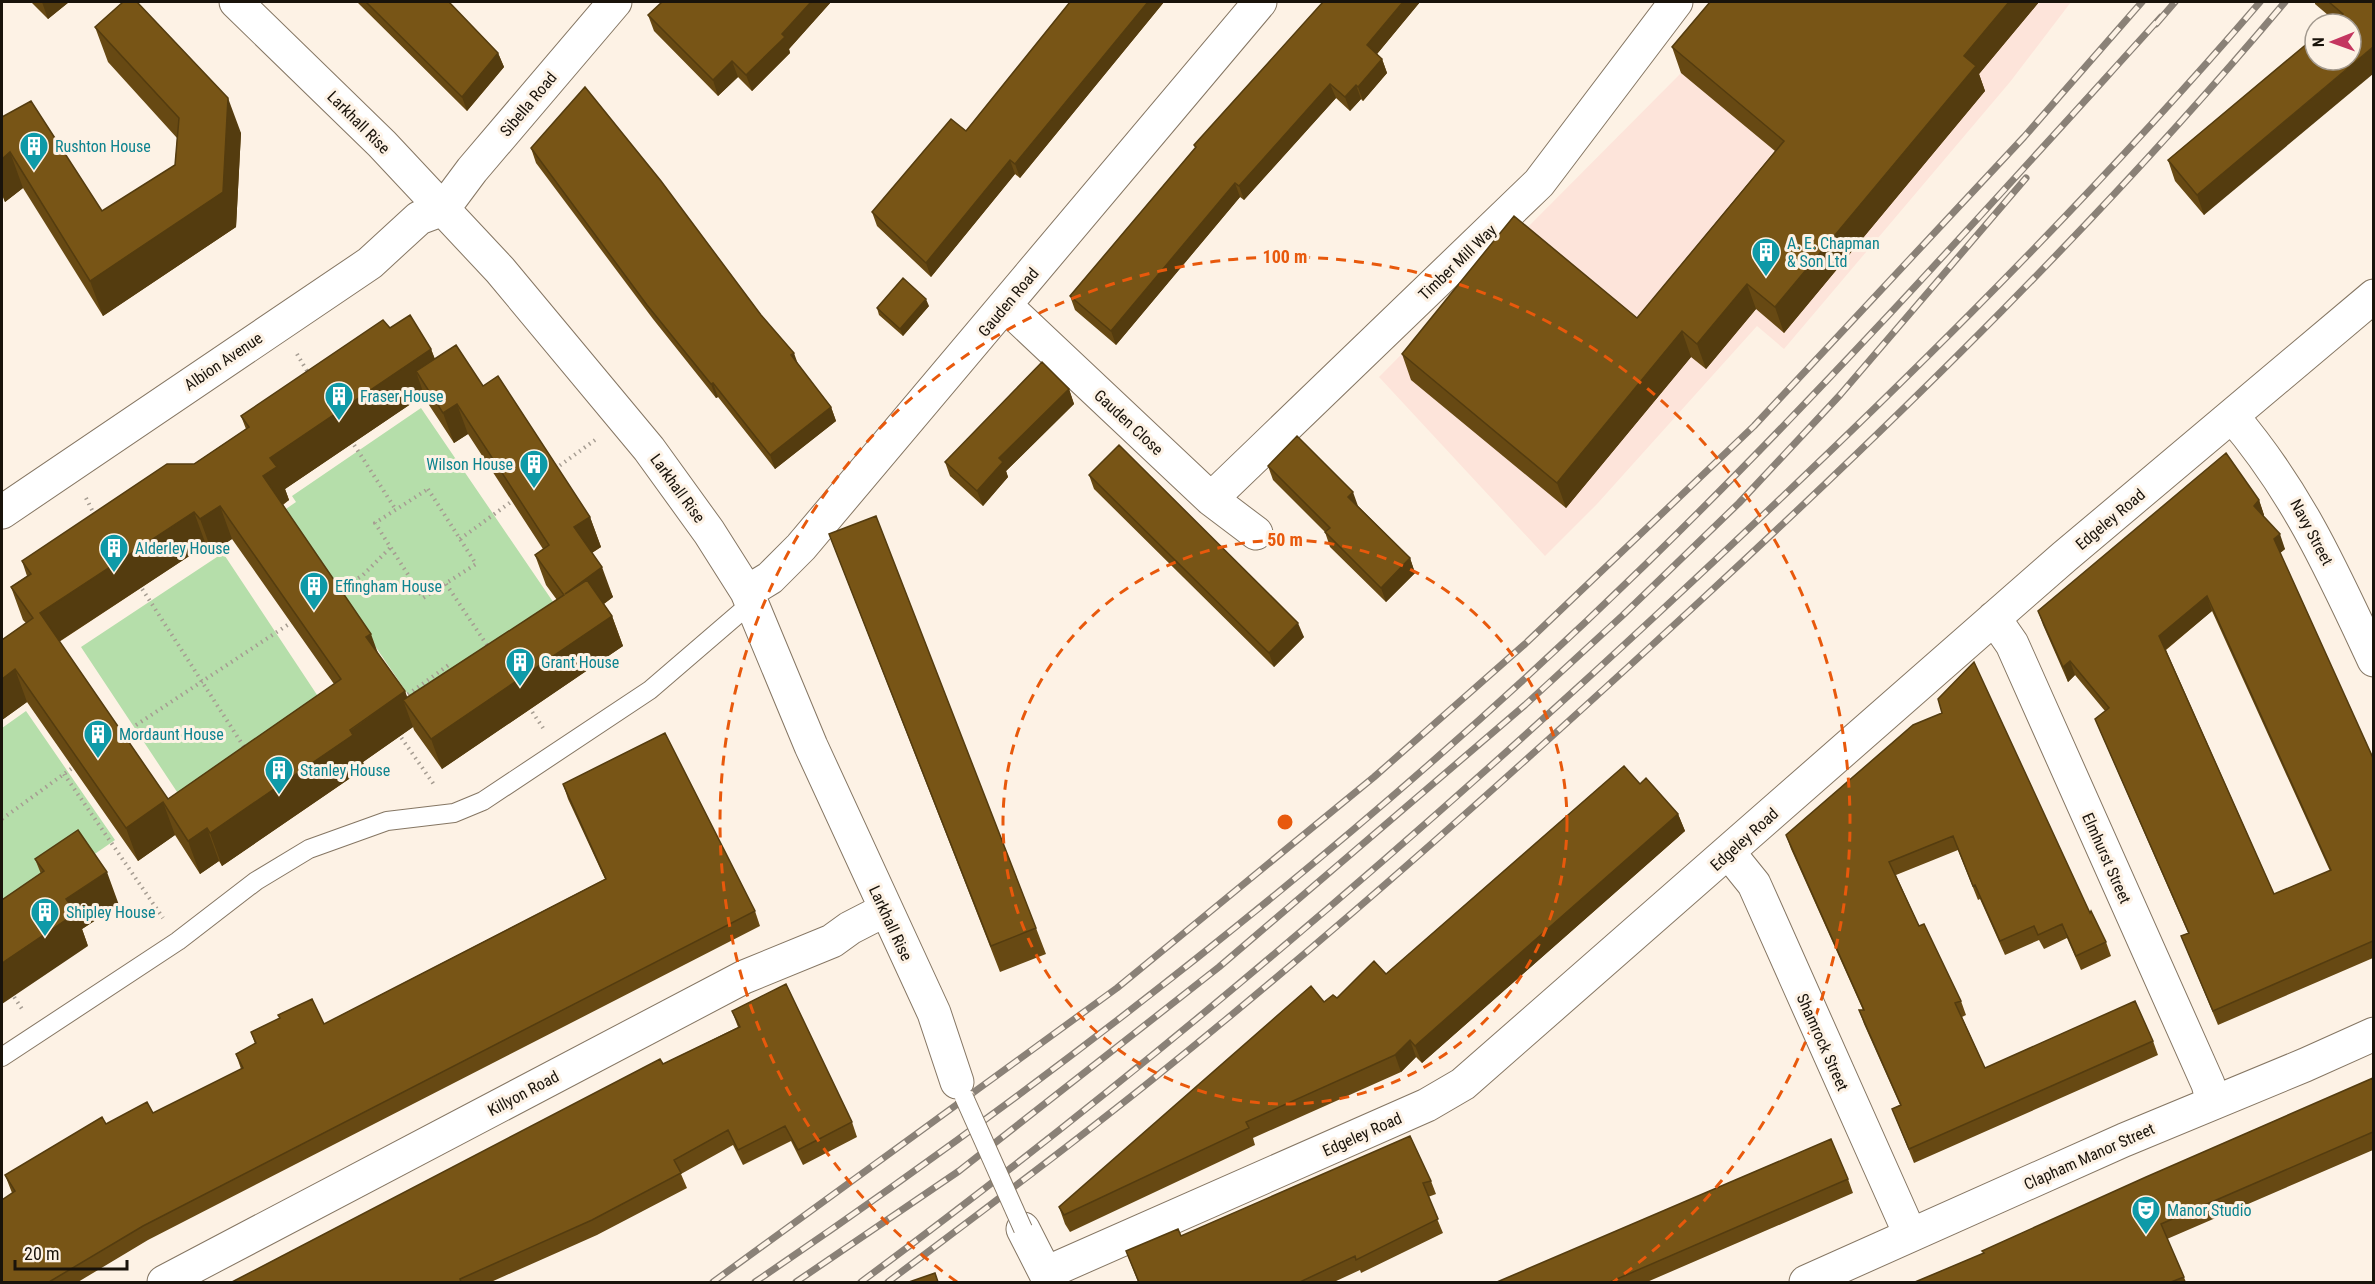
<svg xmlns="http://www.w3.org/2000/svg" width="2375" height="1284" viewBox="0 0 2375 1284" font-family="'Roboto Condensed',sans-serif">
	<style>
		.industrial { fill: #fde4da }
		.green { fill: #b5deaa }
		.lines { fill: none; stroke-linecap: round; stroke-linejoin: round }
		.service-casing { stroke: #857663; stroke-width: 20 }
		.minor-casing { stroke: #857663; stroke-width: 35 }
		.path { stroke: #a69d92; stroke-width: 4; stroke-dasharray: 1.5 4.5; stroke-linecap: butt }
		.service { stroke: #fff; stroke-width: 18 }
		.minor { stroke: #fff; stroke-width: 33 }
		.rail-casing { stroke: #8a8177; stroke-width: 7 }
		.rail { stroke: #fdf2e5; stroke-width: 4.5; stroke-dasharray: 14; stroke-linecap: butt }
		.service-bridge-casing { stroke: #857663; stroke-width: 20; stroke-linecap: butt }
		.service-bridge { stroke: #fff; stroke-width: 18 }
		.wall { fill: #674913; fill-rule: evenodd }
		.shaded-wall { fill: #543c0f }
		.building { fill: #785516; stroke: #543c0f; stroke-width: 1.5; fill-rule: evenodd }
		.ring { fill: none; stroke: #e8590c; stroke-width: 3; stroke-dasharray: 10 8 }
		.labels { text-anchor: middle; stroke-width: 6; stroke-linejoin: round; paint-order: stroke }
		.street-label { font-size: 16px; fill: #19130b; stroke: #fdf2e5 }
		.culture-label { font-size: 16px; fill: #0d838f; stroke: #fdf2e5; text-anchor: start }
		.centre { fill: #e8590c; stroke: #fdf2e5; stroke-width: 3 }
		.ring-label { font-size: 18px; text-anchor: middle; font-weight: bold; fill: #e8590c; stroke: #fdf2e5; stroke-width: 6; stroke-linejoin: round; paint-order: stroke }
	</style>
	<rect width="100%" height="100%" fill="#fdf2e5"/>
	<path class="industrial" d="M 1733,2 L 2071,2 L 2010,82 L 1784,349 L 1757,326 L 1597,504 L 1545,556 L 1379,377 L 1681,73 Z"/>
	<path class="green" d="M 421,408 L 562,615 L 420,712 L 283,511 L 296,502 L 292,496 Z
		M 223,553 L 329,713 L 187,807 L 81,647 Z
		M 26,711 L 115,840 L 2,918 L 2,728 Z"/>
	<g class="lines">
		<g class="service-casing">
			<path id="service" d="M 2,1057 L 178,941 L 256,881 L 309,849 L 387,821 L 454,813 L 483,801 L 650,690 L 750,604"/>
		</g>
		<g class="minor-casing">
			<path id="minor" d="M 236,2 L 382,144 L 500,270 L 649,449 L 709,532 L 747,592 L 811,746 L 934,1013 L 957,1082
				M 443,209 L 472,170 L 615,2
				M 1006,306 L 1211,499 L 1256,533
				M 2232,416 C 2297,492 2332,570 2374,660
				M 1211,499 L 1539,183 L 1676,2
				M 2,512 L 370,263 L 419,218 L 443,209
				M 747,592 L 770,578 L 801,547 L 1260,2
				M 1994,618 L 2012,644 L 2208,1084 L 2213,1102
				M 1729,853 L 1754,884 L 1910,1234
				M 1023,1229 L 1050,1282
				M 1046,1273 L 1427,1105 L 1463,1084 L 2064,557 L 2374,296
				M 164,1282 L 744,977 L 832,941 L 850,928 L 885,910
				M 1806,1282 L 2124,1140 L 2305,1065 L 2374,1034"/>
		</g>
		<path class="path" d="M 297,354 L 310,376
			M 351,440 L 396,510
			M 555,469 L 595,440
			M 428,489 L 476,564 L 423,598 L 375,523 Z
			M 86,498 L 96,518
			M 460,539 L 515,499
			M 139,584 L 246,750
			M 446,584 L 489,648
			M 338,591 L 363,575 L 391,547
			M 403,698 L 450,664
			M 529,707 L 543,728
			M 398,733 L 435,786
			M 121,735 L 295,620
			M 64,774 L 163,918
			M 2,819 L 75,766
			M 11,992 L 22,1009"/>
		<use href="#service" class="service"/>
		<use href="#minor" class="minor"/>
		<g class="rail-casing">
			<path id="rail" d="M 2156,24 L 2175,2
				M 713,1282 L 1117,988 L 1374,777 L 1525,644 L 1754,426 L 2024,137 L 2142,2
				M 755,1282 C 1070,1068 1372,831 1645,565 C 1825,390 1992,203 2161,17
				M 796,1282 L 959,1171 L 1219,967 L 1525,705 L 1622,616 L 1739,503 L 1840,395 L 2026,178
				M 861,1282 C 1142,1074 1409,845 1665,607 C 1873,414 2075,217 2260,2
				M 888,1282 C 977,1215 1066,1149 1153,1079 C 1341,928 1521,766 1699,602 C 1905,412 2105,216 2285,2"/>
		</g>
		<use href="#rail" class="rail"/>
		<g class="service-bridge-casing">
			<path id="service-bridge" d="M 964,1097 L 1023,1229"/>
		</g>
		<use href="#service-bridge" class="service-bridge"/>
	</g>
	<path class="wall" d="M 31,2 L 69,2 L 48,19 Z
		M 357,2 L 449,2 L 498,53 L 504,67 L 467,111 Z
		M 662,2 L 831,2 L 789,49 L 790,53 L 752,91 L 738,77 L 718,96 L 654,31 L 648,15 Z
		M 1070,2 L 1164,2 L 1020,178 L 1015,174 L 931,277 L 877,226 L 872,212 L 966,131 Z
		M 1323,2 L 1420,2 L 1377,54 L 1382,59 L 1387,73 L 1363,101 L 1361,99 L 1350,111 L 1336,98 L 1244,200 L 1240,197 L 1116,345 L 1075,310 L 1070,296 L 1195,148 L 1194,145 Z
		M 1710,2 L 2039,2 L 1979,74 L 1985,91 L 1784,333 L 1756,309 L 1706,369 L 1691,357 L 1566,508 L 1411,380 L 1402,354 L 1637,318 L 1775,151 L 1681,73 L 1672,47 Z
		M 2315,2 L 2373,2 L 2204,215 L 2175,181 L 2168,160 L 2335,21 L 2315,4 Z
		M 95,27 L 241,133 L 236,227 L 103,316 L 23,188 L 5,202 L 2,195 L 2,117 L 102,211 L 175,165 L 177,138 L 108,62 Z
		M 531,148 L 799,366 L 831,407 L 836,421 L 775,469 L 718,397 L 716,398 L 653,319 L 536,163 Z
		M 929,306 L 903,336 L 879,315 L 877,308 Z
		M 390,328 L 431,349 L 435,359 L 483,386 L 590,517 L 601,547 L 592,553 L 613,597 L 604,604 L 612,616 L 623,646 L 442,769 L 414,730 L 413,727 L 363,762 L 365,768 L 222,866 L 219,861 L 200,874 L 175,835 L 138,861 L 27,702 L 2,720 L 2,640 L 26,623 L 23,620 L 11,587 L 27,576 L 22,561 L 194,464 L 246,429 L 241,416 ZM 424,395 L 427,402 L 454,443 L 468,434 L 543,549 L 535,555 L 546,585 L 557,600 L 407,698 L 405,691 L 379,655 L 283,505 L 289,500 L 285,489 ZM 232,539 L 334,684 L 168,799 L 59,642 L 206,545 L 212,552 Z
		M 1069,389 L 1074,404 L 1006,471 L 1008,477 L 983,506 L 950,476 L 945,462 Z
		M 1268,466 L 1358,506 L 1410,558 L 1415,573 L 1386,602 L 1330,547 L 1325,532 L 1273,480 Z
		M 1089,475 L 1304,637 L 1274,667 L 1094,489 Z
		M 2259,500 L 2264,515 L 2263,516 L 2285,549 L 2280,553 L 2373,758 L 2373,958 L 2218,1025 L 2181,936 L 2188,933 L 2101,733 L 2095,719 L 2105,711 L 2075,675 L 2068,682 L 2043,625 L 2038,611 ZM 2212,611 L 2330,871 L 2274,894 L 2166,650 Z
		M 829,534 L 1036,928 L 1046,954 L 1000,972 Z
		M 1913,725 L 2090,913 L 2106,942 L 2111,956 L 2081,970 L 2067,938 L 2044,949 L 2039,940 L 2005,955 L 1980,899 L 1978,900 L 1958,850 L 1896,875 L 1919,926 L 1961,1001 L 1966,1015 L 1962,1017 L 1985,1068 L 2153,1041 L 2158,1055 L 1914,1163 L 1892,1109 L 1900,1105 L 1864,1024 L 1859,1010 L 1863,1010 L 1791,849 L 1786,835 Z
		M 563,784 L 755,911 L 760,926 L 148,1240 L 78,1282 L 2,1282 L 12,1193 L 5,1175 L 106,1124 L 153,1113 L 241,1069 L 236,1054 L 255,1044 L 251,1032 L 324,1024 L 605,879 L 568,799 Z
		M 1640,784 L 1678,814 L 1685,831 L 1422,1063 L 1416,1057 L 1401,1072 L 1253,1138 L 1255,1145 L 1070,1232 L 1065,1224 L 1059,1207 L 1324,1002 L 1337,998 L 1386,974 Z
		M 35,859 L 119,905 L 82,929 L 88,946 L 41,874 Z
		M 732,1011 L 852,1122 L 857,1137 L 803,1165 L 791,1141 L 743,1165 L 733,1145 L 681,1174 L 687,1188 L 597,1235 L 491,1282 L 232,1282 L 663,1064 L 738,1027 Z
		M 2373,1078 L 2373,1150 L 2167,1239 L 2186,1282 L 1915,1282 L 1984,1253 Z
		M 1848,1179 L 1853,1193 L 1647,1282 L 1497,1282 Z
		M 1431,1181 L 1436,1194 L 1428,1197 L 1443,1233 L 1361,1273 L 1360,1270 L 1334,1282 L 1138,1282 L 1126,1251 Z"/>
	<path class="shaded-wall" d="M 42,2 L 69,2 L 48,19 Z
		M 811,2 L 831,2 L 789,49 L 790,53 L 752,91 L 746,75 Z
		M 1148,2 L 1164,2 L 1020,178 L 1015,164 Z
		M 1403,2 L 1420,2 L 1372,60 L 1367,45 Z
		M 2009,2 L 2039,2 L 1979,74 L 1985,91 L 1784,333 L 1775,307 L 1964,56 Z
		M 2373,47 L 2373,74 L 2204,215 L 2197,195 Z
		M 498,53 L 504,67 L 467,111 L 462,97 Z
		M 1382,59 L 1387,73 L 1363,101 L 1358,87 Z
		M 732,61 L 738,77 L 718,96 L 713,80 Z
		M 1330,84 L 1336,98 L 1244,200 L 1239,186 Z
		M 1356,85 L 1361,99 L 1350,111 L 1345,97 Z
		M 228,98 L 241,133 L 236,227 L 103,316 L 90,281 Z
		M 10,152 L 23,188 L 5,202 L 2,192 L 2,159 Z
		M 1010,160 L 1015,174 L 931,277 L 926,263 Z
		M 1235,183 L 1240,197 L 1116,345 L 1111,331 Z
		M 1747,284 L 1756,309 L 1706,369 L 1697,344 Z
		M 926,299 L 929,306 L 903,336 L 900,329 Z
		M 1682,331 L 1691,357 L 1566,508 L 1557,483 Z
		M 431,349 L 443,382 L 416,371 L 424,395 L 285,489 L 289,500 L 275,509 L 263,476 L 270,458 Z
		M 794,353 L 799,367 L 791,355 Z
		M 713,383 L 718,397 L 716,398 L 711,384 Z
		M 1069,389 L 1074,404 L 1006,471 L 1008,477 L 983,506 L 977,491 L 999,458 Z
		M 457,404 L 468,434 L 454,443 L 443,413 Z
		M 831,407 L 836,421 L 775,469 L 770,455 Z
		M 1353,492 L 1358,506 L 1353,511 L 1348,497 Z
		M 2259,500 L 2264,515 L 2259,521 L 2254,506 Z
		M 220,506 L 232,539 L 212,552 L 200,519 Z
		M 194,512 L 206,545 L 52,646 L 40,613 Z
		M 590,517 L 601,547 L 585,557 L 574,527 Z
		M 2280,534 L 2285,549 L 2279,554 L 2274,539 Z
		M 1410,558 L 1415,573 L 1386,602 L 1381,588 Z
		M 602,567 L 613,597 L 576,624 L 565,594 Z
		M 2207,596 L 2212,611 L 2165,650 L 2159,636 Z
		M 612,616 L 623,646 L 442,769 L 431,739 Z
		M 1298,623 L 1304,637 L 1274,667 L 1269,653 Z
		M 371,634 L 383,667 L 366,637 Z
		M 2070,661 L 2075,675 L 2068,682 L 2063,667 Z
		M 15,669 L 27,702 L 2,720 L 2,679 Z
		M 405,691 L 413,713 L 403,700 L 413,727 L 363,762 L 365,768 L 222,866 L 210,833 Z
		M 163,802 L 175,835 L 138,861 L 126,828 Z
		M 1678,814 L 1685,831 L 1422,1063 L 1415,1046 Z
		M 207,828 L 219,861 L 200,874 L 188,841 Z
		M 107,872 L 119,905 L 82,929 L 88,946 L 2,1004 L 2,963 L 66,899 Z
		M 1410,1040 L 1416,1057 L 1401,1072 L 1395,1055 Z"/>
	<path class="building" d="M 123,2 L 137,2 L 228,98 L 223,192 L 90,281 L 10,152 L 2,159 L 2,117 L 31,101 L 102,211 L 175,165 L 179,118 L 95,27 Z
		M 366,2 L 449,2 L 498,53 L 462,97 Z
		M 662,2 L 811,2 L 782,34 L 785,37 L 746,75 L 732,61 L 713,80 L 648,15 Z
		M 1070,2 L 1148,2 L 1015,164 L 1010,160 L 926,263 L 872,212 L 951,119 L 966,131 Z
		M 1323,2 L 1403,2 L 1367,45 L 1382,59 L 1358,87 L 1356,85 L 1345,97 L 1330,84 L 1239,186 L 1235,183 L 1111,331 L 1070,296 L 1196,147 L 1194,145 Z
		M 1710,2 L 2009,2 L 1964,56 L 1976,66 L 1775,307 L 1747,284 L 1697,344 L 1682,331 L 1557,483 L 1402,354 L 1514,216 L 1637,318 L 1784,141 L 1672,47 Z
		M 2329,2 L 2373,2 L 2373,47 L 2197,195 L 2168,160 L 2315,37 L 2315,60 L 2351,60 L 2351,24 L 2331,24 L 2343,14 Z
		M 585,87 L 661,181 L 761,315 L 794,353 L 791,355 L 831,407 L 770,455 L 713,383 L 711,384 L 647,305 L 531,148 Z
		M 903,278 L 926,299 L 900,329 L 877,308 Z
		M 410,315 L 431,349 L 270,458 L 277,467 L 263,476 L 371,634 L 366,637 L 405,691 L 350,730 L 353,735 L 210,833 L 207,828 L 188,841 L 163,802 L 126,828 L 15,669 L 2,679 L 2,640 L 33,618 L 11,587 L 31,574 L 22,561 L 167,464 L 194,464 L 249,427 L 241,416 L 383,320 L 390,328 ZM 220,506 L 341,679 L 168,799 L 40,613 L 194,512 L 200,519 Z
		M 456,345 L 483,386 L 498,376 L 590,517 L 574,527 L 602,567 L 565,594 L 587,580 L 612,616 L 431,739 L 403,700 L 564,595 L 535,555 L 549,545 L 457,404 L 443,413 L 416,371 Z
		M 1042,362 L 1069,389 L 999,458 L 1003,462 L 977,491 L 945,462 Z
		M 1297,436 L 1353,492 L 1348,497 L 1410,558 L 1381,588 L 1325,532 L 1330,528 L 1268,466 Z
		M 1119,445 L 1298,623 L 1269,653 L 1089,475 Z
		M 2226,453 L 2259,500 L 2254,506 L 2280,534 L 2274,539 L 2373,758 L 2373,941 L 2213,1011 L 2181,936 L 2189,933 L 2095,719 L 2109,708 L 2070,661 L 2063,667 L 2038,611 ZM 2207,596 L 2331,870 L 2274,894 L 2159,636 Z
		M 876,516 L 1036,928 L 991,946 L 829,534 Z
		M 1974,662 L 2090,913 L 2091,911 L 2106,942 L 2076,956 L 2062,924 L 2038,935 L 2034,926 L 2000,941 L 1975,885 L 1973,886 L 1953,836 L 1889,862 L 1919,926 L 1924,924 L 1961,1001 L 1955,1003 L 1985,1068 L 2135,1001 L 2153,1041 L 1909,1149 L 1892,1109 L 1901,1105 L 1859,1010 L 1864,1010 L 1786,835 L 1913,725 L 1942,713 L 1938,699 Z
		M 665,733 L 755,911 L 143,1226 L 49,1282 L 2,1282 L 2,1200 L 15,1191 L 5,1175 L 102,1117 L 106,1124 L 147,1102 L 153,1113 L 243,1068 L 236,1054 L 256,1043 L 251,1032 L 280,1018 L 278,1015 L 312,999 L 324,1024 L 606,879 L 563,784 Z
		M 1624,766 L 1640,784 L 1646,778 L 1678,814 L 1415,1046 L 1410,1040 L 1395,1055 L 1246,1122 L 1249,1128 L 1064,1215 L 1059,1207 L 1311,986 L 1324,1002 L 1333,995 L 1337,998 L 1374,961 L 1386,974 Z
		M 78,830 L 107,872 L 66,899 L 76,913 L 2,963 L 2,900 L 44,871 L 35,859 Z
		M 786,984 L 852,1122 L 798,1150 L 785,1126 L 738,1150 L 728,1130 L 674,1160 L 681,1173 L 592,1220 L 460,1279 L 461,1282 L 232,1282 L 660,1059 L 663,1064 L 740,1027 L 732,1011 Z
		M 2373,1078 L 2373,1132 L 2161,1224 L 2184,1277 L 2171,1282 L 1915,1282 L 1984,1253 L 1982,1251 L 2146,1177 Z
		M 1410,1136 L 1431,1181 L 1423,1183 L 1438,1219 L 1356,1260 L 1355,1256 L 1300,1282 L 1139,1282 L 1126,1251 L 1178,1229 L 1181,1236 Z
		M 1831,1139 L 1848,1179 L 1610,1282 L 1497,1282 Z
		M 935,1273 L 938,1282 L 909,1282 Z"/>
	<g class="ring">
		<circle cx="1285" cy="822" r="282"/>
		<path d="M957 1282A565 565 0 1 1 1613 1282"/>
	</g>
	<defs>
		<g id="building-pin" transform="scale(1.5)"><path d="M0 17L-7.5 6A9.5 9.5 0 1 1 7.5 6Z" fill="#0f9aa8" stroke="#fdf2e5"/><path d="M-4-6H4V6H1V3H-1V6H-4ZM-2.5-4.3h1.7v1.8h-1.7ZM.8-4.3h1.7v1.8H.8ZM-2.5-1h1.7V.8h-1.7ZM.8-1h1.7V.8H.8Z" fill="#fff"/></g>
		<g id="theatre-pin" transform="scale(1.5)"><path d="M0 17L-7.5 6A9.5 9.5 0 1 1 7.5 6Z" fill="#0f9aa8" stroke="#fdf2e5"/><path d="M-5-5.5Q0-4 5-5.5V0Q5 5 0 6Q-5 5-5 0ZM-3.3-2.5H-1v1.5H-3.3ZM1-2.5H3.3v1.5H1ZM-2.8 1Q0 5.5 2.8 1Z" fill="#fff"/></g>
	</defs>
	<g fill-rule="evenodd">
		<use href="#building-pin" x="34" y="146"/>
		<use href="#building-pin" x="1766" y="252"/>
		<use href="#building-pin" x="339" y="396"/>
		<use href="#building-pin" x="534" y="464"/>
		<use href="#building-pin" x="114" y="548"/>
		<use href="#building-pin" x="314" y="586"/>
		<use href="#building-pin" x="520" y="662"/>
		<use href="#building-pin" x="98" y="734"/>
		<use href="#building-pin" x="279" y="770"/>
		<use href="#building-pin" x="45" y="912"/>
		<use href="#theatre-pin" x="2146" y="1210"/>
	</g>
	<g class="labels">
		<g class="street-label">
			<text transform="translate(528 104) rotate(-50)" y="6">Sibella Road</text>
			<text transform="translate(359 122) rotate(45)" y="6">Larkhall Rise</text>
			<text transform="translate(1457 262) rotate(-44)" y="6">Timber Mill Way</text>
			<text transform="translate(1008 302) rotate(-50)" y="6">Gauden Road</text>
			<text transform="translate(223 361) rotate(-34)" y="6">Albion Avenue</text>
			<text transform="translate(1129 422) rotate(43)" y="6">Gauden Close</text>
			<text transform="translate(678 488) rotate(54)" y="6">Larkhall Rise</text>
			<text transform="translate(2110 519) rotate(-40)" y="6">Edgeley Road</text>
			<text transform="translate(2312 532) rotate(62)" y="6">Navy Street</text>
			<text transform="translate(1744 839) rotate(-42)" y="6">Edgeley Road</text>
			<text transform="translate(2107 858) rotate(66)" y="6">Elmhurst Street</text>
			<text transform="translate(891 923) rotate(65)" y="6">Larkhall Rise</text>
			<text transform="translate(1823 1042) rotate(66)" y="6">Shamrock Street</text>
			<text transform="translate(523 1093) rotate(-28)" y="6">Killyon Road</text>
			<text transform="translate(1362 1134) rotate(-24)" y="6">Edgeley Road</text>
			<text transform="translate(2089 1156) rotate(-24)" y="6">Clapham Manor Street</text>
		</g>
		<g class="culture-label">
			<text x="55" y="152">Rushton House</text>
			<text x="1787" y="249">A. E. Chapman<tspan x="1787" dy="18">&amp; Son Ltd</tspan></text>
			<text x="360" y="402">Fraser House</text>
			<text x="513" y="470" text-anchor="end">Wilson House</text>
			<text x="135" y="554">Alderley House</text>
			<text x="335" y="592">Effingham House</text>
			<text x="541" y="668">Grant House</text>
			<text x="119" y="740">Mordaunt House</text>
			<text x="300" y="776">Stanley House</text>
			<text x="66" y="918">Shipley House</text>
			<text x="2167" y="1216">Manor Studio</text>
		</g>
	</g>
	<circle cx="1285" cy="822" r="9" class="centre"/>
	<g class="ring-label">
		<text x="1285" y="263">100 m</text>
		<text x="1285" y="546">50 m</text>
	</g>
	<rect width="2375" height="1284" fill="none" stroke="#19130b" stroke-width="6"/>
	<g transform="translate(2333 42) rotate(269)"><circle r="28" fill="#fdf2e5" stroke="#a2998e" stroke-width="1.5"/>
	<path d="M0-4.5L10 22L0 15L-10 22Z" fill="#c43660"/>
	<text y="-9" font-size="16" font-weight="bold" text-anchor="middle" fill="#19130b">N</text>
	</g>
	<path d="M15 1260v9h112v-9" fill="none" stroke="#19130b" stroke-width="3"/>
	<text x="24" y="1260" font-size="18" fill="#19130b" stroke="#fdf2e5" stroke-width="4.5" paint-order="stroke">20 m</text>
</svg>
